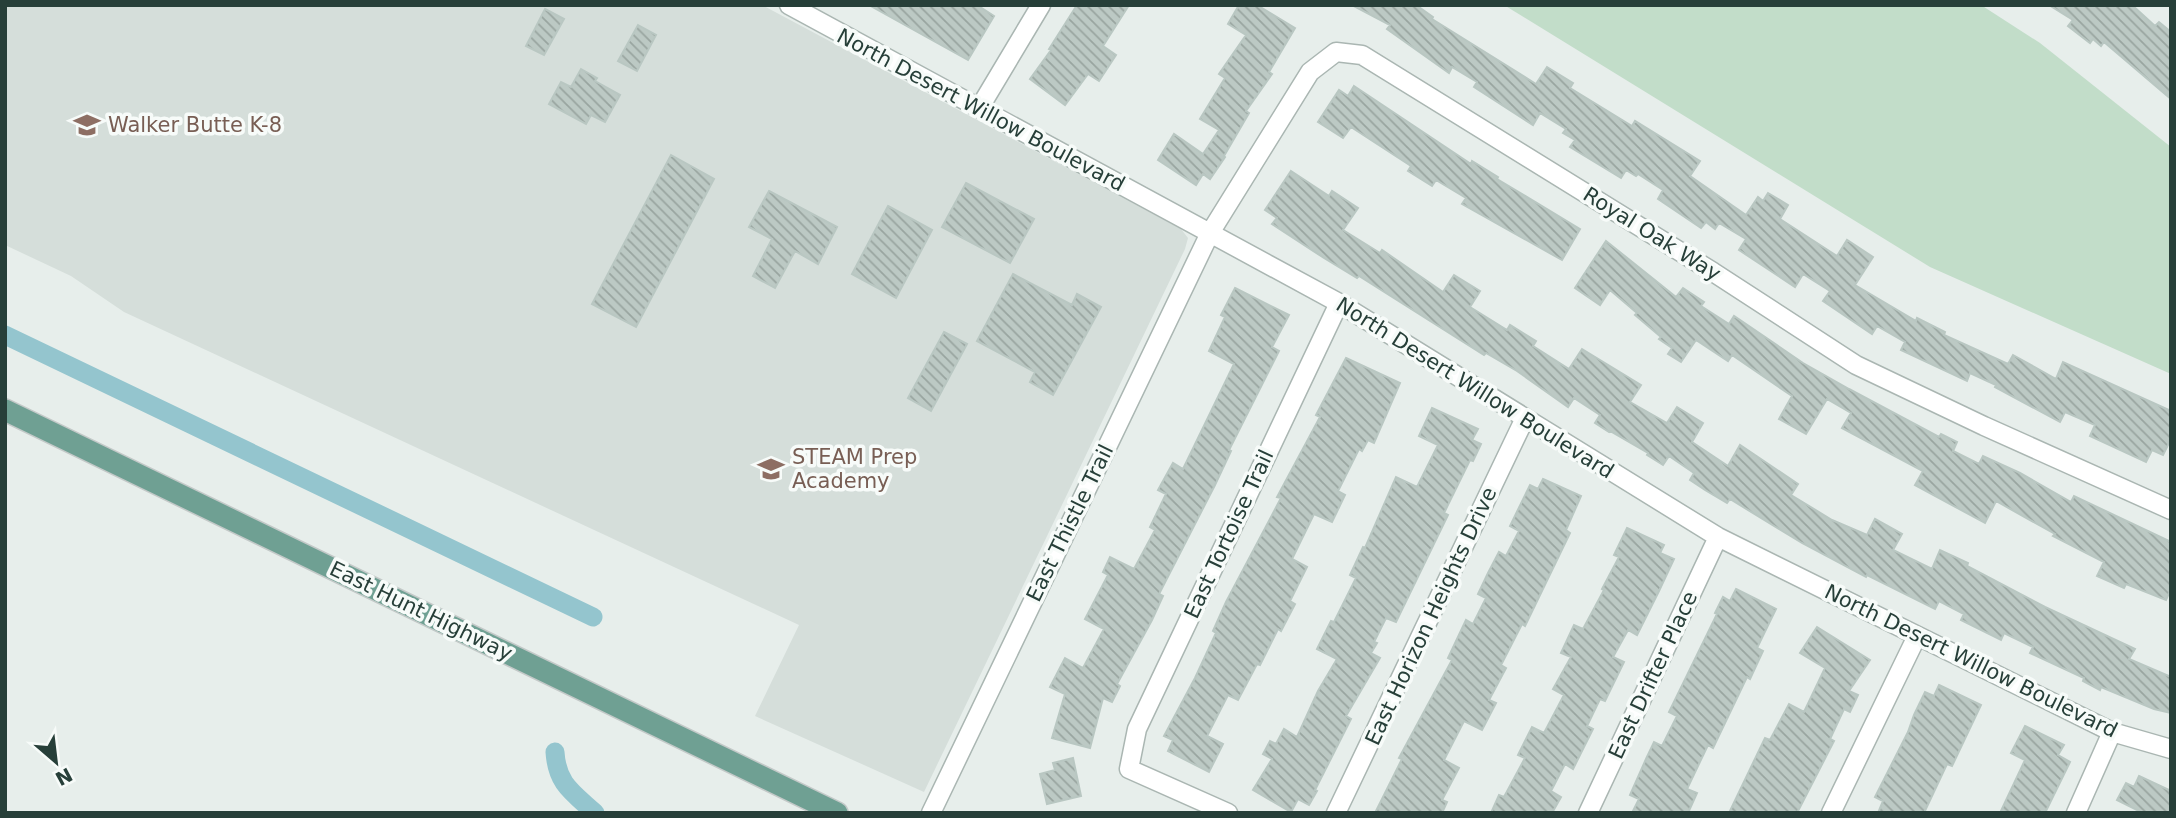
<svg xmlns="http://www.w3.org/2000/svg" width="2176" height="818" viewBox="0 0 2176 818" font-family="'DejaVu Sans',sans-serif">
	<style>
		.built { fill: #d5deda }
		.green { fill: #c2ddc9 }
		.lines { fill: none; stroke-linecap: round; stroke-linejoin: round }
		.canal { stroke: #94c5ce; stroke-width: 19 }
		.building { fill: url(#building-back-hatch); stroke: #b9c7c2; stroke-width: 2 }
		.minor-casing { stroke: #aab6b2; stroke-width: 21 }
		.primary-casing { stroke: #c3c9c8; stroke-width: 24 }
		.minor { stroke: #fff; stroke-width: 18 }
		.primary { stroke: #6fa093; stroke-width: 21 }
		.labels { text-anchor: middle; stroke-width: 7; stroke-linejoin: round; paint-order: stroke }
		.street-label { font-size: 21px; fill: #273f39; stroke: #f7fbf9 }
		.education-label { font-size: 21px; fill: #785e54; stroke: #f7fbf9; text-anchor: start }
	</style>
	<defs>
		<pattern id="building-back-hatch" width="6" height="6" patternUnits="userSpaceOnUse" patternTransform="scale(1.75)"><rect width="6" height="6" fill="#bcc9c4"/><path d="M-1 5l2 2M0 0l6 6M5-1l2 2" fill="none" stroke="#99a5a0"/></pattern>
	</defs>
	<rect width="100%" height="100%" fill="#e7eeeb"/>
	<path class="built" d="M 5,5 L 762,5 L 1181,229 L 1188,238 L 1185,249 L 924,792 L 755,716 L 799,625 L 124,312 L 71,276 L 5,245 Z"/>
	<path class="green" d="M 1504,5 L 1981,5 L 2040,43 L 2171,147 L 2171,374 L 1930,267 Z"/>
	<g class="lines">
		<path class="canal" d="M 5,335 L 593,617
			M 555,752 C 557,784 572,792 595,813"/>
	</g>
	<path class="building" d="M 869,5 L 977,5 L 994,16 L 968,60 Z
		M 1077,5 L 1129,5 L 1103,46 L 1116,55 L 1099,81 L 1088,74 L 1065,105 L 1030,79 L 1051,50 L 1049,49 Z
		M 1239,5 L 1257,5 L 1295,28 L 1269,72 L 1272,74 L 1246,111 L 1249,113 L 1224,156 L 1225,157 L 1210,179 L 1203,174 L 1196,185 L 1158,160 L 1174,134 L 1203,154 L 1219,130 L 1200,119 L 1225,78 L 1219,74 L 1246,35 L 1228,24 Z
		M 1352,5 L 1416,5 L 1433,17 L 1432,19 L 1536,84 L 1547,67 L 1573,83 L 1570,88 L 1632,126 L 1635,121 L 1700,161 L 1690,176 L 1746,215 L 1758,197 L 1763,201 L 1768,193 L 1788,205 L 1780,219 L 1837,256 L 1847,240 L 1873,257 L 1855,285 L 1916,321 L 1917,318 L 1945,332 L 1944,335 L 2008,364 L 2013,355 L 2056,379 L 2063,362 L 2171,411 L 2171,439 L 2163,455 L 2152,450 L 2146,462 L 2090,436 L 2095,425 L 2065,412 L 2060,422 L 1995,387 L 1996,385 L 1970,373 L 1967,381 L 1901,350 L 1905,342 L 1877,326 L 1872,334 L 1823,301 L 1830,291 L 1803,274 L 1795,287 L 1739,250 L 1746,239 L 1719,223 L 1715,229 L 1706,222 L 1701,228 L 1658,199 L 1663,190 L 1638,174 L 1636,176 L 1626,170 L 1621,178 L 1570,147 L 1575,140 L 1563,133 L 1566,129 L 1540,113 L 1533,125 L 1474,87 L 1477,82 L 1452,67 L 1449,73 L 1387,29 L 1390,25 Z
		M 2049,5 L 2132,5 L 2155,26 L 2159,22 L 2171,32 L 2171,99 L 2104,42 L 2101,46 L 2093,39 L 2090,43 L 2068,26 L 2073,20 Z
		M 545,9 L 564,19 L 544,55 L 526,46 Z
		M 638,25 L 656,35 L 637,71 L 618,61 Z
		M 581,69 L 597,78 L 595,81 L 620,95 L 605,122 L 591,115 L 586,124 L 549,104 L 561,82 L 571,87 Z
		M 1354,86 L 1471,164 L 1472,161 L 1498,177 L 1497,179 L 1580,229 L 1562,260 L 1462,204 L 1466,198 L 1436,180 L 1432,186 L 1408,171 L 1411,166 L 1351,127 L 1343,138 L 1318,122 L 1339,90 L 1348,96 Z
		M 671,155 L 714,179 L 636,327 L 592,304 Z
		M 1291,171 L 1329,196 L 1332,191 L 1358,208 L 1343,230 L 1380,253 L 1382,250 L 1443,292 L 1454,275 L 1480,291 L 1470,307 L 1507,330 L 1510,325 L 1536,341 L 1533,346 L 1569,369 L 1582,349 L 1641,385 L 1630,402 L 1667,423 L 1677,407 L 1703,423 L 1692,442 L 1728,466 L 1740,445 L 1798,484 L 1791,495 L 1832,520 L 1867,535 L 1875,519 L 1902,534 L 1893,550 L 1932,569 L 1940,550 L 1968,563 L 1967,566 L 2045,607 L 2135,649 L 2129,659 L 2171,677 L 2171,713 L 2154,709 L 2101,687 L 2100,690 L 2083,681 L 2084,678 L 2030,653 L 2033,647 L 2004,633 L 2001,640 L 1961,620 L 1964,614 L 1939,601 L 1935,609 L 1867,575 L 1866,577 L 1802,543 L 1730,499 L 1727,503 L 1705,490 L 1690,480 L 1694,473 L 1669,456 L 1663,465 L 1647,455 L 1648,453 L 1610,431 L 1609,432 L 1595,423 L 1600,415 L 1574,398 L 1568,407 L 1517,371 L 1486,353 L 1484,355 L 1359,276 L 1357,278 L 1324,258 L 1272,224 L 1277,218 L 1265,210 Z
		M 966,183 L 1034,219 L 1010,263 L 942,227 Z
		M 769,191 L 837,227 L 818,264 L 795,251 L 775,288 L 753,276 L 772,239 L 749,227 Z
		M 888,206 L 932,230 L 896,298 L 852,274 Z
		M 1606,241 L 1676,297 L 1683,288 L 1704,302 L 1701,306 L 1729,324 L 1734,316 L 1803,363 L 1849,389 L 1939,437 L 1941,434 L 1957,442 L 1953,451 L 1979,464 L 1983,456 L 2020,473 L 2071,502 L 2074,496 L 2171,542 L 2171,589 L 2166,600 L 2126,584 L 2124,588 L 2097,576 L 2104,562 L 2053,536 L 2055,534 L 1996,501 L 1985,523 L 1915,485 L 1923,471 L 1842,428 L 1851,413 L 1827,399 L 1806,434 L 1779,419 L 1792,396 L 1732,355 L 1728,361 L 1696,340 L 1681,362 L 1668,354 L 1672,348 L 1659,339 L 1661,337 L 1635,315 L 1637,313 L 1610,290 L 1600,305 L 1575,288 Z
		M 1013,274 L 1072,305 L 1077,294 L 1101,307 L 1053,395 L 1030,382 L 1035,372 L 977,341 Z
		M 1235,288 L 1289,315 L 1272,347 L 1279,351 L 1229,450 L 1231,451 L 1215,485 L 1159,594 L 1163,596 L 1152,620 L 1117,684 L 1120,686 L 1112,702 L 1103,698 L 1090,748 L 1052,738 L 1065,694 L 1050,687 L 1065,658 L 1083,668 L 1104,629 L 1085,619 L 1108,575 L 1103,572 L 1110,557 L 1134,569 L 1155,530 L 1150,527 L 1166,494 L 1158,490 L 1173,463 L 1183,469 L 1234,364 L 1209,351 L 1225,317 L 1221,315 Z
		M 944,332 L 967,344 L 931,411 L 908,398 Z
		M 1346,358 L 1400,383 L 1374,443 L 1368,440 L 1362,451 L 1359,449 L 1338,491 L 1345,495 L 1332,522 L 1314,514 L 1292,559 L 1307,567 L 1290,601 L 1295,604 L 1281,631 L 1278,629 L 1260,665 L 1257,664 L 1238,700 L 1228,695 L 1207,736 L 1223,744 L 1209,772 L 1168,751 L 1173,740 L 1164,736 L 1195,678 L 1216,633 L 1213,631 L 1226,602 L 1281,498 L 1277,497 L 1320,417 L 1316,415 Z
		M 1432,408 L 1478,429 L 1472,440 L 1481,444 L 1473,461 L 1470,460 L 1444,513 L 1448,515 L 1396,622 L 1386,618 L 1374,642 L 1377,643 L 1371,653 L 1380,658 L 1346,716 L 1351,719 L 1315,790 L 1317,791 L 1309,805 L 1298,799 L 1291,812 L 1253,790 L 1272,759 L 1263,754 L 1270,741 L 1276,744 L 1284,729 L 1297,737 L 1318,691 L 1337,659 L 1317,649 L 1331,621 L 1334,622 L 1356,578 L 1350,575 L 1363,547 L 1365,548 L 1396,477 L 1417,487 L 1438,445 L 1419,436 Z
		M 1543,479 L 1581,496 L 1566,530 L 1570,533 L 1525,626 L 1522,624 L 1501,665 L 1506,668 L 1489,700 L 1496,703 L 1482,730 L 1464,721 L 1444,760 L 1459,768 L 1442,800 L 1447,802 L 1442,813 L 1375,813 L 1402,759 L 1399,758 L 1452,660 L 1448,658 L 1466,620 L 1473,624 L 1486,598 L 1478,594 L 1488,573 L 1499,552 L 1506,556 L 1519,531 L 1510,526 L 1530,485 L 1538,489 Z
		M 1627,528 L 1664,545 L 1660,553 L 1674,559 L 1659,591 L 1637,635 L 1628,630 L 1613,657 L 1624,662 L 1605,701 L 1600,699 L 1587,726 L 1593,729 L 1573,769 L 1565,764 L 1551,791 L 1561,797 L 1552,813 L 1491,813 L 1499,795 L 1504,797 L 1525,758 L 1518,755 L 1532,727 L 1544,733 L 1564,695 L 1553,689 L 1571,657 L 1561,653 L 1574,625 L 1583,629 L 1604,590 L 1602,589 L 1619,557 L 1614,555 Z
		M 1736,589 L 1776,609 L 1757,648 L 1763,651 L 1750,679 L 1747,677 L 1713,748 L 1708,745 L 1687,789 L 1697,793 L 1688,813 L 1632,813 L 1639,799 L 1630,795 L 1646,759 L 1654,742 L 1662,746 L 1677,716 L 1669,712 L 1717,614 L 1715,613 L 1723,597 L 1730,601 Z
		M 1817,627 L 1870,660 L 1849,691 L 1858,695 L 1850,712 L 1844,709 L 1830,739 L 1834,741 L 1797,813 L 1729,813 L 1765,738 L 1770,740 L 1789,704 L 1804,712 L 1825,668 L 1800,653 Z
		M 1939,685 L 1981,705 L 1952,766 L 1947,764 L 1924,813 L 1878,813 L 1883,801 L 1875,797 L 1908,732 L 1914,715 L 1925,692 L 1934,696 Z
		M 2025,726 L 2064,745 L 2058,755 L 2070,762 L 2045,813 L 2000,813 L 2025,760 L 2011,753 Z
		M 1073,758 L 1081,796 L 1047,804 L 1040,774 L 1055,770 L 1053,763 Z
		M 2139,776 L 2171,791 L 2171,813 L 2143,813 L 2117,800 L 2126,783 L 2134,787 Z"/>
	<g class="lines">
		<g class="minor-casing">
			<path id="minor" d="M 789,5 L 1339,303 L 1718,537 L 2112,732 L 2171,749
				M 980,107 L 1041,5
				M 931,813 L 1210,233 L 1310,72 L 1336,52 L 1362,55 L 1713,272 L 1856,365 L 1984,426 L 2171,510
				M 1228,813 L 1129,769 L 1137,729 L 1339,303
				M 1336,813 L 1525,418
				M 1588,813 L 1718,537
				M 1831,813 L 1917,636
				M 2076,813 L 2112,732"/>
		</g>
		<g class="primary-casing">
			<path id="primary" d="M 5,410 L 837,813"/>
		</g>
		<use href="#minor" class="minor"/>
		<use href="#primary" class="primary"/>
	</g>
	<defs>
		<g id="school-bare" transform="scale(2.1)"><path d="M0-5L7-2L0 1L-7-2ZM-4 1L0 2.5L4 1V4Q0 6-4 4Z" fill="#8d6e63" stroke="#f7fbf9" stroke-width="2.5" paint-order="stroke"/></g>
	</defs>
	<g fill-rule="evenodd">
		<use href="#school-bare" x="87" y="125"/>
		<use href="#school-bare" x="771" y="469"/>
	</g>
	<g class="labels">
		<g class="street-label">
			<text transform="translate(981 110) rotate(28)" y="7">North Desert Willow Boulevard</text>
			<text transform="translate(1652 234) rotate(32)" y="7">Royal Oak Way</text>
			<text transform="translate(1475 388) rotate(32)" y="7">North Desert Willow Boulevard</text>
			<text transform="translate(1070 523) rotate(-64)" y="7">East Thistle Trail</text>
			<text transform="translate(1229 534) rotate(-65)" y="7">East Tortoise Trail</text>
			<text transform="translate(421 611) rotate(26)" y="7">East Hunt Highway</text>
			<text transform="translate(1431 616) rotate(-65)" y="7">East Horizon Heights Drive</text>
			<text transform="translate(1971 661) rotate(26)" y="7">North Desert Willow Boulevard</text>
			<text transform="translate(1653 675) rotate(-65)" y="7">East Drifter Place</text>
		</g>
		<g class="education-label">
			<text x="108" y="132">Walker Butte K-8</text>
			<text x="792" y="464">STEAM Prep<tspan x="792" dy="24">Academy</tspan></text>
		</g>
	</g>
	<rect width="2176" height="818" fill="none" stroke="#273f39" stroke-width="14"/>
	<g transform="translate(56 762) rotate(152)" stroke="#f7fbf9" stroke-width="5" paint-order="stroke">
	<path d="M0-5L12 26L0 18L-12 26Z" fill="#273f39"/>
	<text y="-10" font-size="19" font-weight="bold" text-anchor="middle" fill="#273f39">N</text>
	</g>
</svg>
